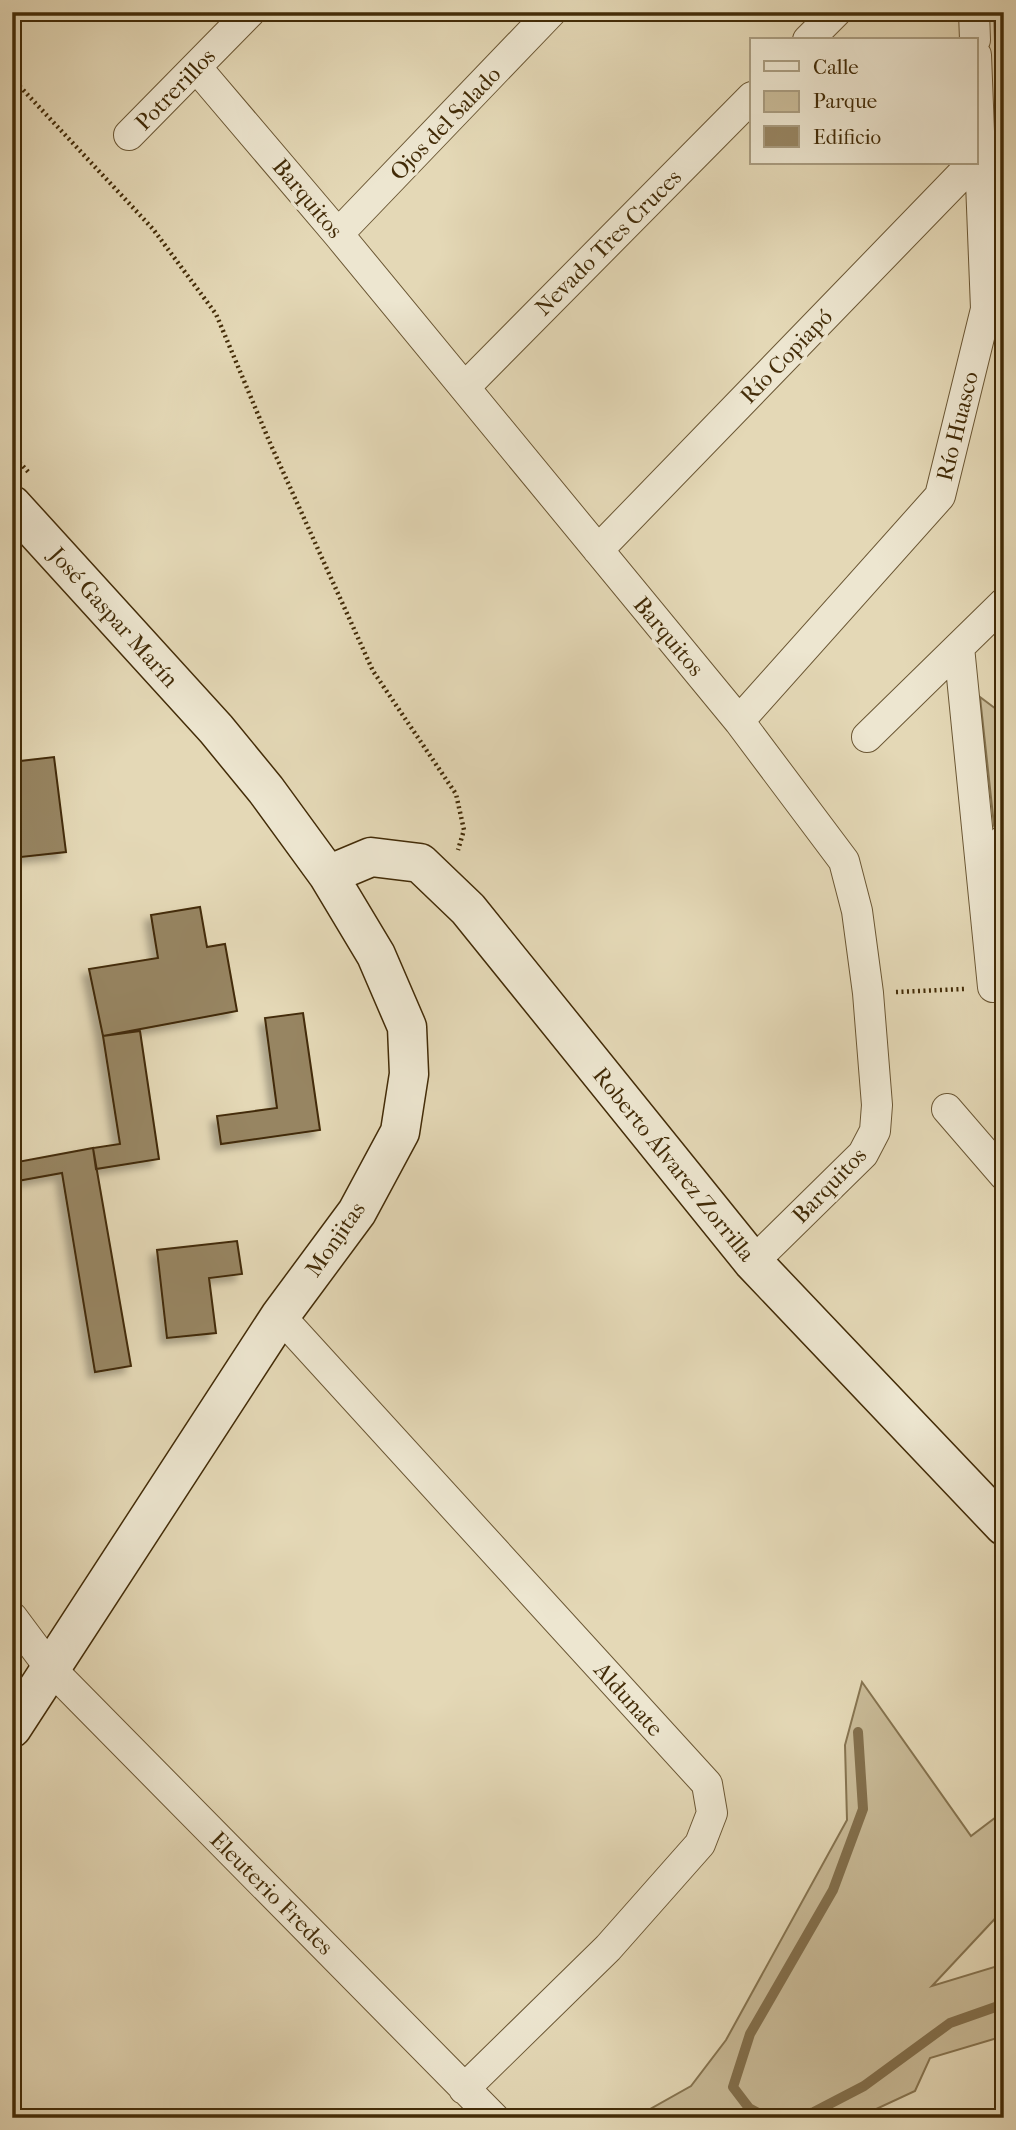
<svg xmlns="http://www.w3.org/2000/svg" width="1016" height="2130" viewBox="0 0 1016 2130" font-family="'IM FELL French Canon',serif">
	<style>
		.green { fill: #c9bb98; stroke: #867450; stroke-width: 2 }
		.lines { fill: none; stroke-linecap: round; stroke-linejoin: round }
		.stream { stroke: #83704d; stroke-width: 10 }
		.building { fill: #978562; stroke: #432c08; stroke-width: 2; filter: url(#shadow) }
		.minor-casing { stroke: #6b5734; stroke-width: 32 }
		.secondary-casing { stroke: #432c08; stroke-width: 41 }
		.path { stroke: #432c08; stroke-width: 4.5; stroke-dasharray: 2 3.5; stroke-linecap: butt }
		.minor { stroke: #ede6d0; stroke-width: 30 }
		.secondary { stroke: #ede6d0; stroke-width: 38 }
		.labels { text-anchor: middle; stroke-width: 7; stroke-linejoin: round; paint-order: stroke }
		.street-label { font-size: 23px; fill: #432c08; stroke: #ede6d0 }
	</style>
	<defs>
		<filter id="shadow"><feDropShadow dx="-6" dy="6" stdDeviation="3.5" flood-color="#0004"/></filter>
	</defs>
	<rect width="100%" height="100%" fill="#e4d8b6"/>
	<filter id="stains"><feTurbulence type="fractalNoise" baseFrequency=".00286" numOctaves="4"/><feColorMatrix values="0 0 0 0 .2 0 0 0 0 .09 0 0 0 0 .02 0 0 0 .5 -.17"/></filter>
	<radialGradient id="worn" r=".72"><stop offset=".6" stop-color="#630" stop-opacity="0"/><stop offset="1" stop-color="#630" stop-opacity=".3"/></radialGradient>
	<path class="green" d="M 994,12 L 1004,12 L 1004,70 L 996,72 Z
		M 980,697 L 1004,715 L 1004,812 L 994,825 Z
		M 862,1682 L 971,1836 L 1004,1811 L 1004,1909 L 932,1986 L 1004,1964 L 1004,2036 L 930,2058 L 915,2091 L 857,2118 L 648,2118 L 645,2112 L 691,2086 L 726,2040 L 847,1820 L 845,1745 Z"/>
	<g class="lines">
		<path class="stream" d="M 767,2118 L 749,2108 L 733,2087 L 750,2034 L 833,1890 L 863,1809 L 858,1732
			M 792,2118 L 814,2112 L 864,2086 L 950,2023 L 1004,2004"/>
	</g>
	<path class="building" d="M 54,757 L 66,852 L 12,858 L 12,762 Z
		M 200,907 L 207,947 L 225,944 L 237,1011 L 103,1036 L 89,969 L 158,958 L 151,915 Z
		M 303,1013 L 320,1130 L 221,1144 L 217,1116 L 277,1108 L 265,1018 Z
		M 140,1031 L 159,1159 L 96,1169 L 93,1148 L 120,1144 L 103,1036 Z
		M 93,1148 L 131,1366 L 95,1372 L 62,1173 L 12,1182 L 12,1163 Z
		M 237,1241 L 242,1274 L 209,1278 L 216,1333 L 167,1338 L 157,1250 Z"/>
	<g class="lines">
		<g class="minor-casing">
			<path id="minor" d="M 974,12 L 975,40
				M 808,40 L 836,12
				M 196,67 L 338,234 L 739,721 L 844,861 L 857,911 L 868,993 L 877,1105 L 875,1131 L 863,1154 L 753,1262
				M 129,135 L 250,12
				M 338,234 L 551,12
				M 465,387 L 752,97
				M 598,550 L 973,163
				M 959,647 L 993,987
				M 739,721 L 940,496 L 986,309 L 976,55
				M 867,737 L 1004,603
				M 982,871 L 1004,840
				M 947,1109 L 1004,1175
				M 280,1316 L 707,1784 L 712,1813 L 700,1844 L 608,1948 L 464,2089
				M 12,1617 L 50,1668 L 494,2118"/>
		</g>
		<g class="secondary-casing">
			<path id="secondary" d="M 12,505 L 216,729 L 266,790 L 328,875 L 376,955 L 407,1027 L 409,1074 L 400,1132 L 357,1212 L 280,1316 L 12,1728
				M 328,875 L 371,857 L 420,863 L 468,909 L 753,1262 L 1004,1526"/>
		</g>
		<path class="path" d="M 12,78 L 153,229 L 216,314 L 270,443 L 373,671 L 456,794 L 464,830 L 458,850
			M 12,454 L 30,474
			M 896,992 L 964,989"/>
		<use href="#minor" class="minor"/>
		<use href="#secondary" class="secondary"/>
	</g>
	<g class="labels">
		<g class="street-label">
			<text transform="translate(175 89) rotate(-46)" y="8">Potrerillos</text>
			<text transform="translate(445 123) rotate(-46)" y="8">Ojos del Salado</text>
			<text transform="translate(308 198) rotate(50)" y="8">Barquitos</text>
			<text transform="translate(608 242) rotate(-45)" y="8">Nevado Tres Cruces</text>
			<text transform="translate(786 356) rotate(-46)" y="8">Río Copiapó</text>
			<text transform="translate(957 426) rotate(-76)" y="8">Río Huasco</text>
			<text transform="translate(114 617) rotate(48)" y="8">José Gaspar Marín</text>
			<text transform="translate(669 636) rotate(50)" y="8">Barquitos</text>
			<text transform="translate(674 1164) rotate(51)" y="8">Roberto Álvarez Zorrilla</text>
			<text transform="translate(829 1185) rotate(-46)" y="8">Barquitos</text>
			<text transform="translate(335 1239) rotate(-55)" y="8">Monjitas</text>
			<text transform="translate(629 1699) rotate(48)" y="8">Aldunate</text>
			<text transform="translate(272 1893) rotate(45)" y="8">Eleuterio Fredes</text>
		</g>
	</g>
	<rect width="1016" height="2130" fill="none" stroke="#e4d8b6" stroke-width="42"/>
	<rect x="14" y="14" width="988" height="2102" fill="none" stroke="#432c08" stroke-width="3.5"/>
	<rect x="21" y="21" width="974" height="2088" fill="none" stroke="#432c08" stroke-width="2"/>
	<rect x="750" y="38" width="228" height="126" fill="#ede6d0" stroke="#a99c80" stroke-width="2"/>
	<rect x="764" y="61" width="35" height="10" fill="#ede6d0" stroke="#a99c80" stroke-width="2"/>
	<text x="813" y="74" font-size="21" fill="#432c08">Calle</text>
	<rect x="764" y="91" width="35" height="21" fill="#c9bb98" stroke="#a99c80" stroke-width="2"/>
	<text x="813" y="108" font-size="21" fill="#432c08">Parque</text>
	<rect x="764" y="126" width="35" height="21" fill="#978562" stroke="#a99c80" stroke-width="2"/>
	<text x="813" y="144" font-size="21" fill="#432c08">Edificio</text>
	<rect width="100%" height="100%" filter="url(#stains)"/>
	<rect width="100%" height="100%" fill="url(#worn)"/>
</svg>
